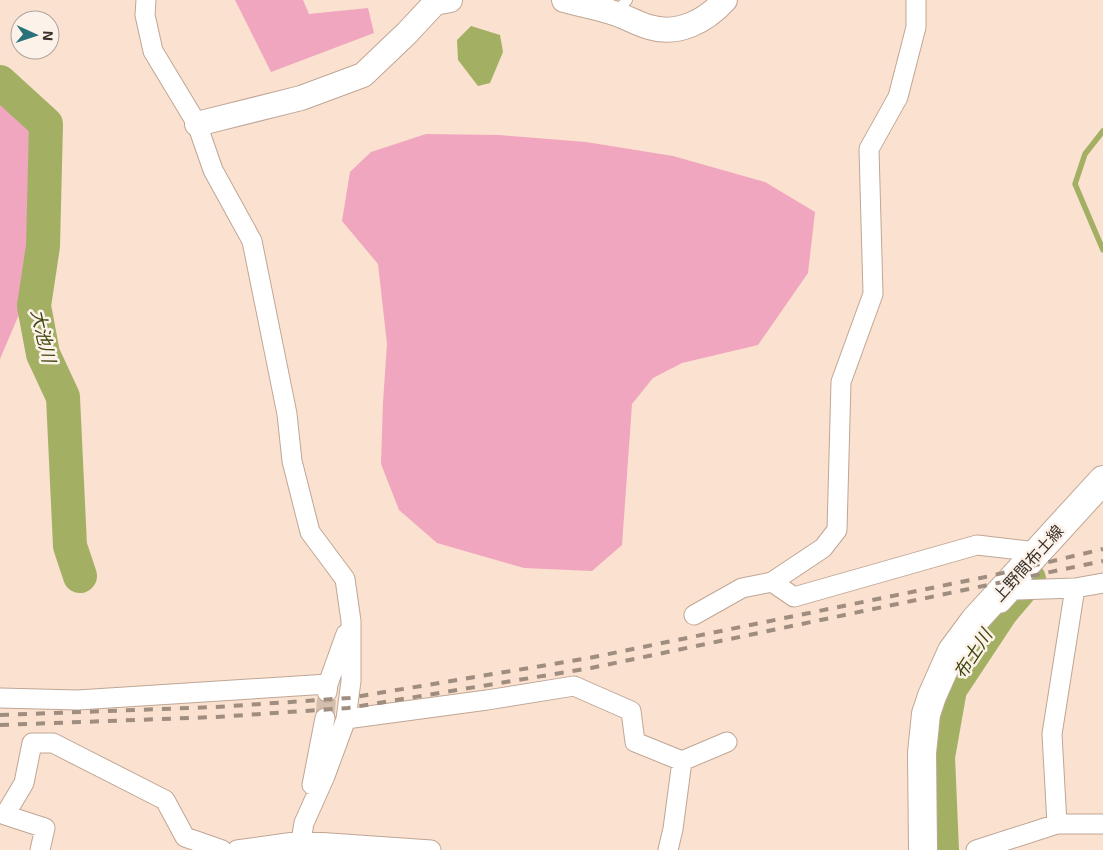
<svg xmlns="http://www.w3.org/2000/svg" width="1103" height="850" viewBox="0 0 1103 850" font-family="'Exo 2','Noto Sans JP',sans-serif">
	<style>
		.green { fill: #f0a6be }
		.water { fill: #a3b064 }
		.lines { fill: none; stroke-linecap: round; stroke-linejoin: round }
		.stream { stroke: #a3b064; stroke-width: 5.5 }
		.river { stroke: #a3b064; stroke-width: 34 }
		.minor-tunnel { stroke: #d4beae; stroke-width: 19; stroke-dasharray: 19 9; stroke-linecap: butt }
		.service-casing { stroke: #bfa695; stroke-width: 12 }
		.minor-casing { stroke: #bfa695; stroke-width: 21 }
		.tertiary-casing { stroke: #bfa695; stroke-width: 26 }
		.secondary-casing { stroke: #bfa695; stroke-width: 30 }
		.service { stroke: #fff; stroke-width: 10 }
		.minor { stroke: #fff; stroke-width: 19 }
		.tertiary { stroke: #fff; stroke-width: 24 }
		.secondary { stroke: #fff; stroke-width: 28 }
		.rail { stroke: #9f8d80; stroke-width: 4; stroke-dasharray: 9 9; stroke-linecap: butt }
		.labels { text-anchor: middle; stroke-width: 5; stroke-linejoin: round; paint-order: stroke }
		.street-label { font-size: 16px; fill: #3a3029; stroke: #fcf2ea }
		.water-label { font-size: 18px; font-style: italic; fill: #40480e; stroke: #fcf2ea }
	</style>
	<rect width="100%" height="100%" fill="#fbe1cf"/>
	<path class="green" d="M 235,0 L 303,0 L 309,14 L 368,8 L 374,33 L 271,72 Z
		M 0,94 L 34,127 L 35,239 L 23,305 L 0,359 Z
		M 426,134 L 499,135 L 586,142 L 673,156 L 765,182 L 815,212 L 808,273 L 758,345 L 682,363 L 653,378 L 632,404 L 622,545 L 592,571 L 524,568 L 437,543 L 399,510 L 381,464 L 383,402 L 387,344 L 378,264 L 342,221 L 350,172 L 371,152 Z"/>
	<path class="water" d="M 471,26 L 500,35 L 503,52 L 490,83 L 478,86 L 458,60 L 457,40 Z"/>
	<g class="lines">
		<path class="stream" d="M 1103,131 L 1085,154 L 1075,184 L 1103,250"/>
		<path class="river" d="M 0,82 L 46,124 L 43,246 L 34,306 L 43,354 L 63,397 L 70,546 L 80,576
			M 942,850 L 938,757 L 950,689 L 1001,612 L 1029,579"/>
		<path class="minor-tunnel" d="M 325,718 L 327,692"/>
		<g class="service-casing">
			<path id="service" d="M 616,13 L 627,0"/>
		</g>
		<g class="minor-casing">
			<path id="minor" d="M 146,0 L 145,15 L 153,51 L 197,124 L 213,170 L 252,241 L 287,414 L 292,461 L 310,532 L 345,579 L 351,621 L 351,681 L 346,719 L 325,776 L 304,823 L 301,841 L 303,850
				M 772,582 L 794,597 L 977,545 L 1037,552
				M 1001,603 L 1013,590 L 1075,588 L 1103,583
				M 694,615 L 742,588 L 772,582 L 823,548 L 837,530 L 841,382 L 873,294 L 869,149 L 898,97 L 916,27 L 916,0
				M 327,692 L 328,684 L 346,634
				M 0,698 L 78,700 L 328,684
				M 346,719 L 487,700 L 574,686 L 631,711 L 635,742 L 682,761 L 727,742
				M 312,785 L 325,718
				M 1057,824 L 1052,734 L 1075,588
				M 40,850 L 45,828 L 5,815 L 24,783 L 32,743 L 53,743 L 165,800 L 185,837 L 222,850
				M 237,850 L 301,841 L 431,850
				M 668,850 L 673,829 L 682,761
				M 976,850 L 1057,824 L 1103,824"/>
		</g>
		<g class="tertiary-casing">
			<path id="tertiary" d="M 564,0 C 582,5 600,8 617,14 C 628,18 638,24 649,27 C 678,36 706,21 725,0
				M 197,124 L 301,98 L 363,75 L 407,33 L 435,3 L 450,0"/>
		</g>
		<g class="secondary-casing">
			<path id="secondary" d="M 923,850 L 922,753 L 926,714 L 932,696 L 952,651 L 975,620 L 1103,480"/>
		</g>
		<use href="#service" class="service"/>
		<use href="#minor" class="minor"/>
		<use href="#tertiary" class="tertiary"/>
		<use href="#secondary" class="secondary"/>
		<path class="rail" d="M 0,715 L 216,707 L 349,698 L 589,658 L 990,576 L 1103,549
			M 0,725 L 216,717 L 348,708 L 591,668 L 1103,561"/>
	</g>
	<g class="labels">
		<g class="street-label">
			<text transform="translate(1028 563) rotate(-48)" y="6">上野間布土線</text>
		</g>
		<g class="water-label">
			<text transform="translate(43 336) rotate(77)" y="6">大池川</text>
			<text transform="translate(973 654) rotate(-57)" y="6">布土川</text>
		</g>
	</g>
	<g transform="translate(35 35) rotate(93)"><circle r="24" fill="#fcf2ea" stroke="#aea49d"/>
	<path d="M0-4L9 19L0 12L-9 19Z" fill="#29727b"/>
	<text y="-8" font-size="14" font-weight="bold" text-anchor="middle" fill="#3a3029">N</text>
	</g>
</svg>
